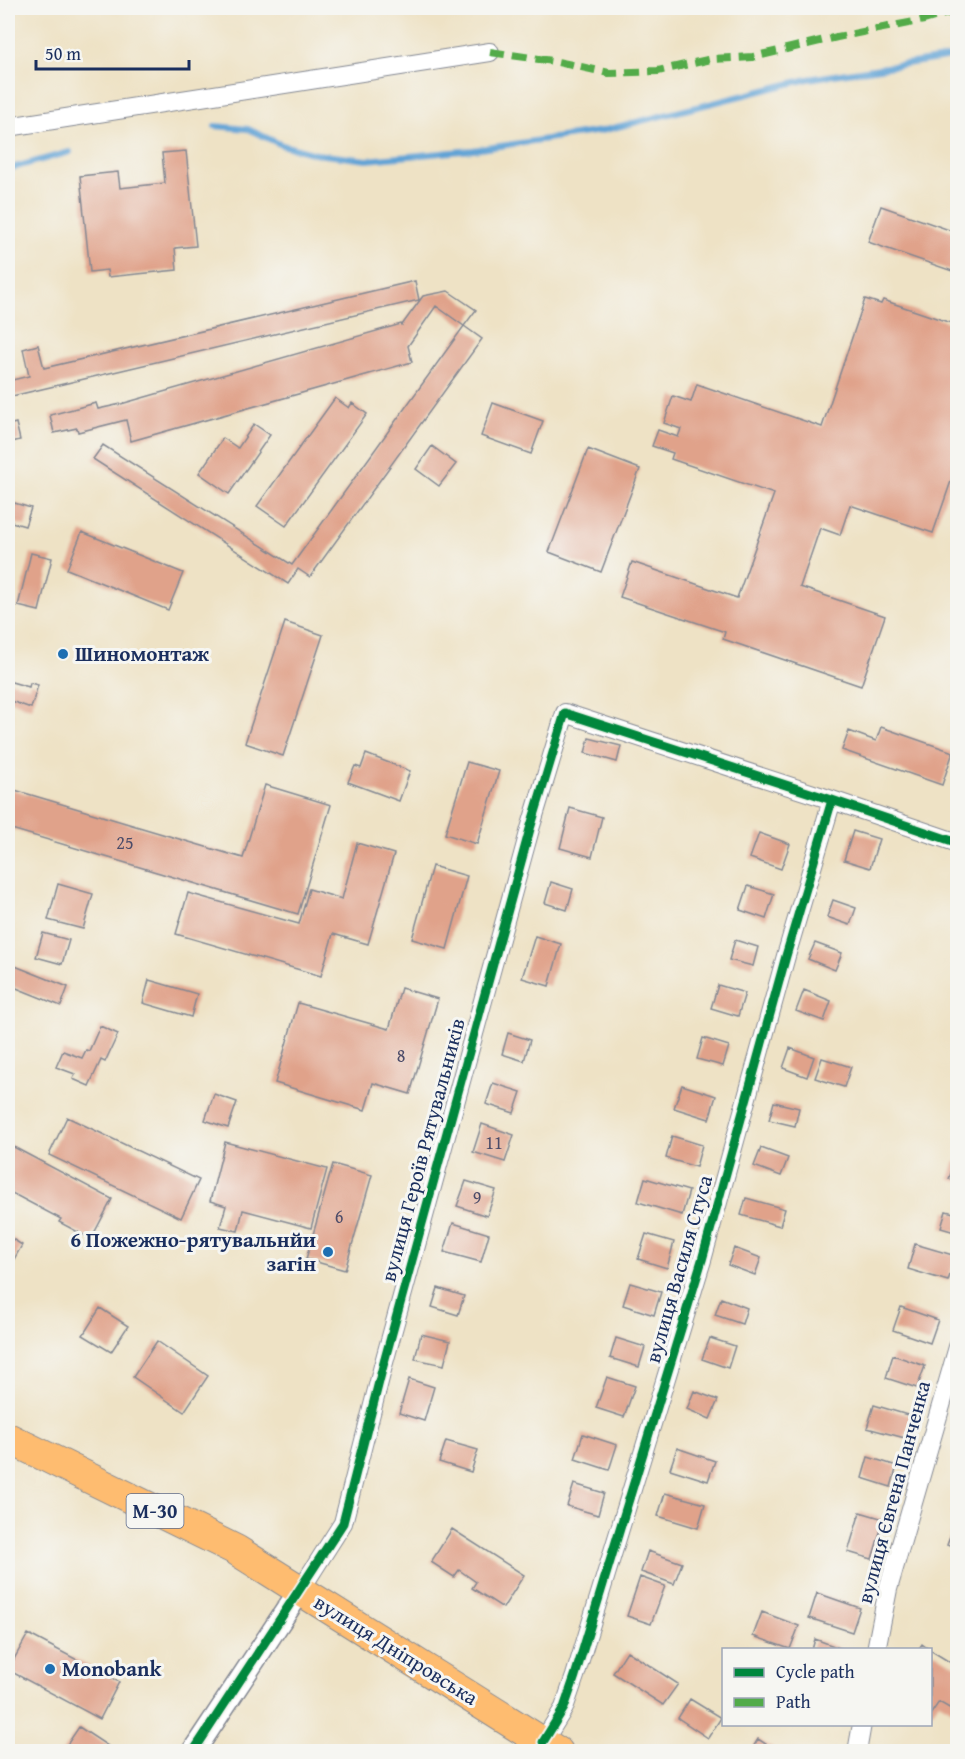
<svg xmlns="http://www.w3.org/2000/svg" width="965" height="1759" viewBox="0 0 965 1759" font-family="'Gentium Book Plus',serif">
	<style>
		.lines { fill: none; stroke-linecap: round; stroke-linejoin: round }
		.stream { stroke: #61a3d5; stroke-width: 6 }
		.building { fill: #e0a28a }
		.minor-casing { stroke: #848892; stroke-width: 20 }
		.tertiary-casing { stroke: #848892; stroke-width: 25 }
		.trunk-casing { stroke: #848892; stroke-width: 32 }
		.minor { stroke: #fff; stroke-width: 18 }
		.tertiary { stroke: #fff; stroke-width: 22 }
		.trunk { stroke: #febc70; stroke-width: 30 }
		.quiet { stroke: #52ab49; stroke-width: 8; stroke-dasharray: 15 8; stroke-linecap: butt }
		.cycleway-casing { stroke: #f6f6f2; stroke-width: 13 }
		.cycleway { stroke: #00873e; stroke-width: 9 }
		.poi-dot { fill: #1f6fb2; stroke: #f6f6f2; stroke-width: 2 }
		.labels { text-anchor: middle; stroke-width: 6; stroke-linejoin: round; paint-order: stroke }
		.number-label { font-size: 18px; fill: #4c4c69 }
		.shield { fill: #f6f6f2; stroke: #5d6b8a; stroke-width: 1.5 }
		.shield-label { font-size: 20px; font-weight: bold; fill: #1b2f5e }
		.poi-label { font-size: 21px; font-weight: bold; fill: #1b2f5e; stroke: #f6f6f2; text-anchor: start }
		.street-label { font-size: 21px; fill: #1b2f5e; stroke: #f6f6f2 }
	</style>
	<rect width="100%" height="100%" fill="#f6f6f2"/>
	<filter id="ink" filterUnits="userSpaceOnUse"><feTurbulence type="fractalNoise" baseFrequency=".0167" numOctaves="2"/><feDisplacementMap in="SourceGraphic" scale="12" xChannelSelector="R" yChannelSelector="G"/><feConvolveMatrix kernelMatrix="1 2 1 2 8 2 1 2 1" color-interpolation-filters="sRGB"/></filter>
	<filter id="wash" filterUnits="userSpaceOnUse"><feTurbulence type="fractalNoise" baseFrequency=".008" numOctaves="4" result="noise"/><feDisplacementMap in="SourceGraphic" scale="24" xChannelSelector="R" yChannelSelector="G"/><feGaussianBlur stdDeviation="1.35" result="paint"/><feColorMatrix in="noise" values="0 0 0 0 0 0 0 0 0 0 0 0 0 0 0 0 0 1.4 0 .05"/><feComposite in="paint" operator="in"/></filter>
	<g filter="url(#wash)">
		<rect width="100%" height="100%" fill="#eee2c5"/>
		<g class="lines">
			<path class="stream" d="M 215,126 L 248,129 L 282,145 L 316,154 L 367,160 L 473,150 L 601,131 L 808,79 L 958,56
				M 8,169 L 70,152"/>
		</g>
		<g id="blocks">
			<path class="building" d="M 186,151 L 196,246 L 175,248 L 177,270 L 108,277 L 107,270 L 90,272 L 80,176 L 118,172 L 120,188 L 165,183 L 162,153 Z
				M 881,206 L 958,233 L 958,273 L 868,242 Z
				M 415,281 L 419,300 L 8,397 L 8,381 L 29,376 L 23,349 L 38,345 L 44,368 Z
				M 448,291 L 476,310 L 464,326 L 436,306 L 408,346 L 412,362 L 131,441 L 126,420 L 78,432 L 77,428 L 54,433 L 50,415 L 96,403 L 98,409 L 121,404 L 401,324 L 402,325 L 423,296 Z
				M 865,299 L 881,304 L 883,300 L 954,324 L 952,328 L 958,330 L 958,461 L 933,533 L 850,505 L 840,535 L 820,528 L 800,587 L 885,616 L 861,686 L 723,639 L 725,632 L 620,597 L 632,562 L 737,598 L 774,494 L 671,459 L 673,453 L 652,446 L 658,430 L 678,437 L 681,429 L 664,423 L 673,396 L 691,402 L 697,384 L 822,427 Z
				M 464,326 L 482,339 L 310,577 L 298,569 L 288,584 L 93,459 L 103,445 L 292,565 Z
				M 335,398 L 349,408 L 352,403 L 367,414 L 286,526 L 257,506 Z
				M 493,403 L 543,421 L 531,454 L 481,436 Z
				M 16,423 L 20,440 L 8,443 L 8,425 Z
				M 254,424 L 270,435 L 229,494 L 199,473 L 223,438 L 238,448 Z
				M 432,446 L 456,464 L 439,486 L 416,469 Z
				M 588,449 L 640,469 L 601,572 L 549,552 Z
				M 8,501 L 31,508 L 25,526 L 8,521 Z
				M 82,532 L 183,573 L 168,610 L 67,569 Z
				M 31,553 L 52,558 L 39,611 L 18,606 Z
				M 285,622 L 323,635 L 283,756 L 245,743 Z
				M 8,681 L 29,687 L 30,683 L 38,685 L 31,708 L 8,700 Z
				M 881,727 L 953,752 L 942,785 L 842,750 L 849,731 L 876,741 Z
				M 589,738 L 621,746 L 617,762 L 585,753 Z
				M 366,754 L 410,771 L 399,801 L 348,782 L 355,766 L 361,768 Z
				M 467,762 L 499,771 L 477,844 L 445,834 Z
				M 265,785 L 331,805 L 298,914 L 8,828 L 8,788 L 243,858 Z
				M 570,808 L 602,817 L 592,857 L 560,848 Z
				M 853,831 L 879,839 L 870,868 L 844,860 Z
				M 759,833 L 790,844 L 781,869 L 750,858 Z
				M 357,843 L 394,854 L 368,944 L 333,934 L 321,976 L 176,934 L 188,893 L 299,924 L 309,889 L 342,899 Z
				M 432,866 L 467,876 L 447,949 L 412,939 Z
				M 551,882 L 573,889 L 567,910 L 545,903 Z
				M 58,884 L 93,894 L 83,929 L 48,920 Z
				M 748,886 L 774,894 L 766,919 L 740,910 Z
				M 833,900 L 856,908 L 850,925 L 827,917 Z
				M 43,933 L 69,940 L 62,964 L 36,957 Z
				M 535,936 L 561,944 L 549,986 L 522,978 Z
				M 735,940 L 758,947 L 753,966 L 729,960 Z
				M 815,943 L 842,953 L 835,970 L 808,959 Z
				M 10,964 L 68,987 L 61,1006 L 14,987 L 10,995 L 8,994 L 8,970 Z
				M 149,980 L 197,994 L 191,1017 L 143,1003 Z
				M 718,985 L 745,993 L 738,1016 L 711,1008 Z
				M 401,988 L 438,999 L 410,1094 L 373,1083 L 365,1110 L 275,1083 L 298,1003 L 389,1029 Z
				M 804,990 L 831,1001 L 824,1021 L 796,1011 Z
				M 100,1026 L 118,1034 L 105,1062 L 101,1060 L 89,1086 L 73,1079 L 75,1074 L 56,1067 L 63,1051 L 82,1058 L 86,1050 L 89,1051 Z
				M 508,1033 L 530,1040 L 524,1061 L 502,1054 Z
				M 703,1038 L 729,1046 L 723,1066 L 697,1059 Z
				M 790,1048 L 814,1057 L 807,1077 L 783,1068 Z
				M 822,1058 L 851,1067 L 844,1087 L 815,1078 Z
				M 493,1083 L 521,1092 L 514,1113 L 486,1104 Z
				M 682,1085 L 716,1096 L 709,1119 L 674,1108 Z
				M 214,1094 L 237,1102 L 228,1128 L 205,1120 Z
				M 774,1102 L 799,1108 L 795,1126 L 769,1120 Z
				M 67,1117 L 199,1180 L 181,1218 L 49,1155 Z
				M 482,1124 L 514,1135 L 505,1162 L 473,1152 Z
				M 672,1136 L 702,1145 L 696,1167 L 666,1158 Z
				M 225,1142 L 327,1169 L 311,1228 L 243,1210 L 238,1231 L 220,1227 L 226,1206 L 210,1201 Z
				M 8,1144 L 112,1199 L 91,1239 L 59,1222 L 61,1219 L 8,1191 Z
				M 761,1148 L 788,1158 L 781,1176 L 754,1166 Z
				M 955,1161 L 958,1162 L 958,1182 L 949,1179 Z
				M 333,1164 L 372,1175 L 345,1270 L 306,1259 Z
				M 645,1178 L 689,1191 L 682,1215 L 638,1202 Z
				M 466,1181 L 496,1190 L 487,1216 L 457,1206 Z
				M 746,1198 L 785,1209 L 780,1226 L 741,1215 Z
				M 946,1211 L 958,1214 L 958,1233 L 941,1228 Z
				M 453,1223 L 489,1234 L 481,1262 L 444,1252 Z
				M 646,1234 L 674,1242 L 667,1268 L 638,1259 Z
				M 8,1236 L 22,1245 L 8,1270 Z
				M 915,1244 L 956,1256 L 948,1281 L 908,1269 Z
				M 734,1248 L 761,1258 L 755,1275 L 728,1265 Z
				M 630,1283 L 661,1292 L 654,1315 L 623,1305 Z
				M 438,1288 L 464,1296 L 458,1315 L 432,1307 Z
				M 721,1298 L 747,1308 L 742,1324 L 715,1315 Z
				M 901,1307 L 938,1320 L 930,1343 L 893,1330 Z
				M 100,1308 L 128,1326 L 111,1352 L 83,1335 Z
				M 421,1334 L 450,1341 L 444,1365 L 415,1359 Z
				M 616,1338 L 645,1347 L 639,1367 L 610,1358 Z
				M 710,1338 L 735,1346 L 728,1368 L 702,1359 Z
				M 157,1341 L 208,1376 L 184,1412 L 133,1377 Z
				M 893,1355 L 925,1366 L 917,1388 L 886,1378 Z
				M 607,1377 L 635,1386 L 624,1417 L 596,1408 Z
				M 409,1379 L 434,1387 L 424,1421 L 399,1413 Z
				M 694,1391 L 718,1400 L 710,1419 L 687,1409 Z
				M 874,1405 L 911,1416 L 905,1438 L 867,1428 Z
				M 583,1434 L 617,1445 L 609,1470 L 575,1459 Z
				M 446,1441 L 478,1450 L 471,1472 L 439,1462 Z
				M 677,1448 L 715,1461 L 708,1481 L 670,1469 Z
				M 868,1457 L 897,1466 L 891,1487 L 862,1478 Z
				M 574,1484 L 604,1493 L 598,1515 L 567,1506 Z
				M 665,1493 L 705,1504 L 698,1528 L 658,1516 Z
				M 957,1493 L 958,1493 L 958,1516 L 951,1514 Z
				M 860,1512 L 884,1519 L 872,1559 L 848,1552 Z
				M 452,1529 L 524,1575 L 503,1608 L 472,1588 L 476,1582 L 459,1570 L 454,1577 L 431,1562 Z
				M 953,1529 L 958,1531 L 958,1549 L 947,1545 Z
				M 648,1551 L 682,1563 L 674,1584 L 641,1572 Z
				M 640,1577 L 665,1586 L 651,1624 L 627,1616 Z
				M 817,1593 L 860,1608 L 852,1632 L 809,1618 Z
				M 762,1612 L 799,1626 L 790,1649 L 753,1636 Z
				M 28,1634 L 119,1682 L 100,1719 L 8,1670 Z
				M 815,1639 L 842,1649 L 842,1650 L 812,1650 Z
				M 922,1644 L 930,1650 L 918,1650 Z
				M 930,1650 L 956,1666 L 958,1664 L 958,1713 L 939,1702 L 930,1715 Z
				M 627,1651 L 678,1684 L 663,1705 L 613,1673 Z
				M 690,1699 L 721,1718 L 708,1738 L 678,1718 Z
				M 79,1727 L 111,1748 L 109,1752 L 62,1752 Z
				M 758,1739 L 778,1752 L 750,1752 Z"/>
		</g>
	</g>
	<g filter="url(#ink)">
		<use href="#blocks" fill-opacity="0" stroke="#848892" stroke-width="1.5"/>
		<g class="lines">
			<g class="minor-casing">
				<path id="minor" d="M 8,127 L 490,52
					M 301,1589 L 343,1523 L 383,1366 L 530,829 L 565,713 L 832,800 L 958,843
					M 876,1650 L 888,1589 L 958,1347
					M 543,1742 L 564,1708 L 575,1676 L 702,1260 L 786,956 L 832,800
					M 857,1752 L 862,1724"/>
			</g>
			<g class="tertiary-casing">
				<path id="tertiary" d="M 193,1752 L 301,1589"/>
			</g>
			<g class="trunk-casing">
				<path id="trunk" d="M 8,1438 L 236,1550 L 558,1752"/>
			</g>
			<use href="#minor" class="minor"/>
			<use href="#tertiary" class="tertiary"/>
			<use href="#trunk" class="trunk"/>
			<path class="quiet" d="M 490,52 L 553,61 L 609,73 L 658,71 L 712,59 L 753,57 L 837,37 L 924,20 L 958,10"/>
			<g class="cycleway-casing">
				<path id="cycleway" d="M 543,1742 L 564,1708 L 575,1676 L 702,1260 L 786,956 L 832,800
					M 193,1752 L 343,1523 L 383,1366 L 530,829 L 565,713 L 832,800 L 958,843"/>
			</g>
			<use href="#cycleway" class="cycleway"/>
		</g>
	</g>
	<g class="poi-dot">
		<circle cx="63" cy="654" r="6"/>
		<circle cx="328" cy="1252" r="6"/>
		<circle cx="50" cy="1669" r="6"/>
	</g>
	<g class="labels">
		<g class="number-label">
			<text x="125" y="849">25</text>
			<text x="401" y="1062">8</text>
			<text x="494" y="1149">11</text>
			<text x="477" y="1204">9</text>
			<text x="339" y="1223">6</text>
		</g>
		<rect class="shield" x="126.5" y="1494" width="57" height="34" rx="4.5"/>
		<g class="shield-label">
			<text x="155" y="1518">М-30</text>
		</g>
		<g class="poi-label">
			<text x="75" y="661">Шиномонтаж</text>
			<text x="316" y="1247" text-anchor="end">6 Пожежно-рятувальнйи<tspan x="316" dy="24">загін</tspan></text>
			<text x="62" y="1676">Monobank</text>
		</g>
		<g class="street-label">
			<text transform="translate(423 1150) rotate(-75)" y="7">вулиця Героїв Рятувальників</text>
			<text transform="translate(679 1269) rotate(-74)" y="7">вулиця Василя Стуса</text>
			<text transform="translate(894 1492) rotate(-75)" y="7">вулиця Євгена Панченка</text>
			<text transform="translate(396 1650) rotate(32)" y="7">вулиця Дніпровська</text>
		</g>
	</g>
	<rect width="965" height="1759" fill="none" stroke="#f6f6f2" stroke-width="30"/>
	<rect x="722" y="1648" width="210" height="78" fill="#f6f6f2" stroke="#9ea6b7" stroke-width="1.5"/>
	<rect x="734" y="1668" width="30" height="9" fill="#00873e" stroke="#9ea6b7" stroke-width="1.5"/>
	<text x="776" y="1678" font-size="18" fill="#1b2f5e">Cycle path</text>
	<rect x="734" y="1698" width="30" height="9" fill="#52ab49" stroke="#9ea6b7" stroke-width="1.5"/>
	<text x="776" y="1708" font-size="18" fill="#1b2f5e">Path</text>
	<path d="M36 60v9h153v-9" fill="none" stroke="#1b2f5e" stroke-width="3"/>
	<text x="45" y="60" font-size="18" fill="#1b2f5e" stroke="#f6f6f2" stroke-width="4.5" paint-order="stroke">50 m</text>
</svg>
